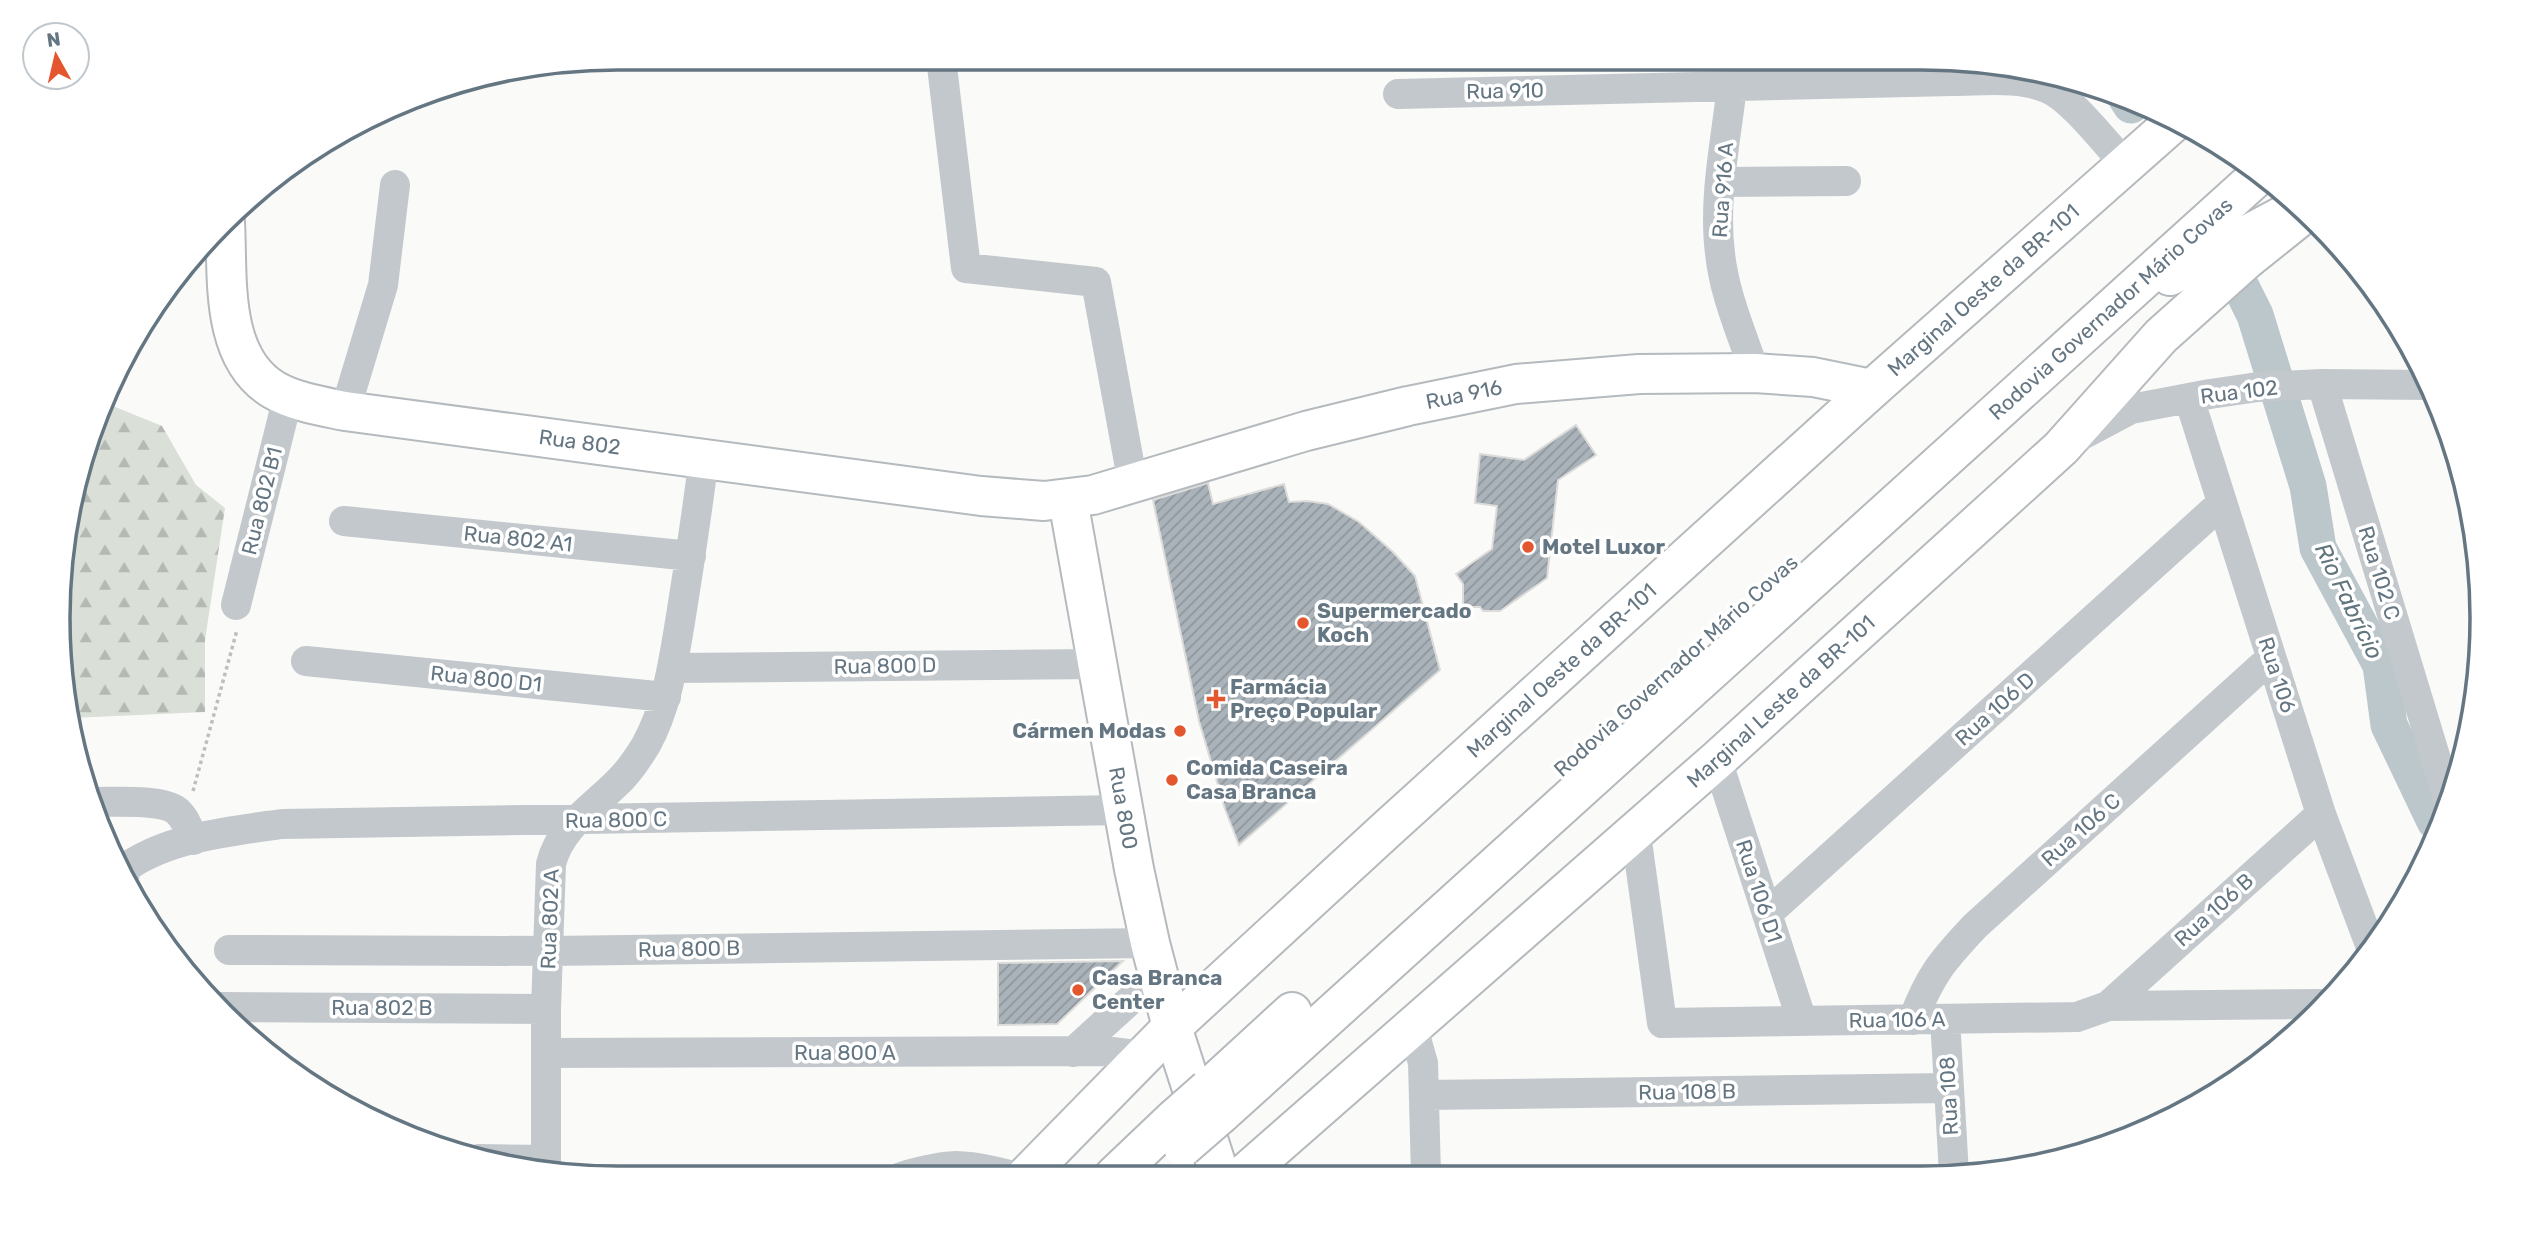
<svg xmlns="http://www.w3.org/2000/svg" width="2540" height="1236" viewBox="0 0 2540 1236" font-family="Rubik,sans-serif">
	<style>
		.forest { fill: url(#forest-firs) }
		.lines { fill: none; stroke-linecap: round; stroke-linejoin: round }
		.river { stroke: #bbc7cb; stroke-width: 37 }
		.building { fill: url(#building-hatch); stroke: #dcdcda; stroke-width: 2 }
		.major-casing { stroke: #b5babe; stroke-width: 42 }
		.highway-casing { stroke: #b4b9bd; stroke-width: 42 }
		.path { stroke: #bbbfc2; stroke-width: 3.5; stroke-dasharray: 3.5 3.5; stroke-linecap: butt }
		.minor { stroke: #c3c8cc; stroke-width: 30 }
		.major { stroke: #fff; stroke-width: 38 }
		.highway { stroke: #fff; stroke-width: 38 }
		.highway-bridge-casing { stroke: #b4b9bd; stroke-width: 42; stroke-linecap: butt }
		.highway-bridge { stroke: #fff; stroke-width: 38 }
		.poi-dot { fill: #e4572e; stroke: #fff; stroke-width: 2.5 }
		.labels { text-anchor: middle; stroke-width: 7; stroke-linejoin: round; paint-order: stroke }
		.street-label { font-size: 21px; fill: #657683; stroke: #fff }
		.poi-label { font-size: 21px; font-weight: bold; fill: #657683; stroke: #fff; text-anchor: start }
		.water-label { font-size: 23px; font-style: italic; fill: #60757c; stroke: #fff }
		.rim { fill: none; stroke: #657683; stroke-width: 3.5 }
	</style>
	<defs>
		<pattern id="forest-firs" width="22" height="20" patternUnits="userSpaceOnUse" patternTransform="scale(1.75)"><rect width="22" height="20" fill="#dadfd7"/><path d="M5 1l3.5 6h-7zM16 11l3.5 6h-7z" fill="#b4b9b4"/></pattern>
		<pattern id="building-hatch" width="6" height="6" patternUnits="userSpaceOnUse" patternTransform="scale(1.75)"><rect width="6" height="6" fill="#aab3b9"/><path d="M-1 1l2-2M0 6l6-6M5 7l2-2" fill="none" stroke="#8e969c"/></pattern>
	</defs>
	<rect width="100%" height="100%" fill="#fafaf8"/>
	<path class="forest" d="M 108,404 L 162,426 L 196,485 L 225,508 L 205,640 L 205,712 L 71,718 L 62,691 L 69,508 Z"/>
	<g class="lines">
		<path class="river" d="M 2126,97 L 2131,105
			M 2242,289 L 2255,315 L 2308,486 L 2318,548 L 2381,665 L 2389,725 L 2435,821 L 2441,827"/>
	</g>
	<path class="building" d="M 1576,425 L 1596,455 L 1558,480 L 1547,578 L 1500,611 L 1483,611 L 1480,607 L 1463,607 L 1463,584 L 1456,574 L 1492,549 L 1497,506 L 1475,503 L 1480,454 L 1524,460 Z
		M 1208,483 L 1213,504 L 1284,484 L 1289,502 L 1307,501 L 1328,504 L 1359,522 L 1393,552 L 1415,576 L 1440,670 L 1239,845 L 1225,809 L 1199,721 L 1153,500 Z
		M 1123,961 L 1057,1024 L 998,1025 L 998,963 Z"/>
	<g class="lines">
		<g class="major-casing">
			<g id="major">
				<path id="s1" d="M 225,222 C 228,276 219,357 274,390 C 295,402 321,406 345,411 L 981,496 L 1044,501 L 1093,495 L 1306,431 L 1408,406 L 1516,384 L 1639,374 L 1755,373 L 1813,377 L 1872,389"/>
				<path id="s2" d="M 1068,500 L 1134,869 L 1150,943 L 1172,1027 L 1220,1176"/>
				<path id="s3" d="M 1242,1176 L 1717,760 L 2061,448 L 2161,336 L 2246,260 L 2296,220"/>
				<path id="s4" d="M 1025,1177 L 1172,1027 L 1386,830 L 1872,389 L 2175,121"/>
			</g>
		</g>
		<g class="highway-casing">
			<g id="highway">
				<path d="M 2170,276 L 2299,207"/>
				<path d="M 1208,1089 L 1292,1012"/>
				<path id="s5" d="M 1221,1114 L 2260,174"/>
				<path d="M 1114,1176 L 1174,1119"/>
			</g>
		</g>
		<path class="path" d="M 193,791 L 237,630"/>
		<path class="minor" d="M 941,58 L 966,268 L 1096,282 L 1133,484
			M 1732,86 C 1726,140 1713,199 1720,253 C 1724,294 1742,334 1755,373
			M 1398,94 L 1953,81 C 1983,81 2020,76 2049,89 C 2072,99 2107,145 2126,165
			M 1722,182 L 1846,181
			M 2322,384 L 2449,802
			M 2189,398 L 2321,814 L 2372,950
			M 345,411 L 383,285 L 395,185
			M 2082,435 L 2131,409 L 2210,394 L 2258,387 L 2322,384 L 2430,385
			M 344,521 L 691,556
			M 236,605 L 288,397
			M 306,661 L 666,697
			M 672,668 L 1098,664
			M 1717,760 L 1802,1021
			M 96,802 C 115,802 163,799 177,811 C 186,819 189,830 193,840
			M 1636,834 L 1662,1023 L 2077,1017 L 2108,1006 L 2321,1004
			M 123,878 L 128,866 C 171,837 231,831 282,824 L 1123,810
			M 1767,914 L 2222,503
			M 229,950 L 549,951 L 1150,943
			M 2108,1006 L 2321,814
			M 219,1007 L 546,1009
			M 1945,1019 L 1954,1174
			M 1913,1020 C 1930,975 1943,960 1975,926 L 2271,658
			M 1413,1028 L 1423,1063 L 1426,1175
			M 1073,1052 L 1159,974
			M 547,1053 L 1104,1051 L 1144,1056
			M 1424,1095 L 1949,1088
			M 479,1159 L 546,1160
			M 546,1171 L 546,1009 L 551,864 C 560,827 592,808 617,783 C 629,772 638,758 646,745 C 667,707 673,664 680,622 C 689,567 697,512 704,457
			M 901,1177 C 951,1162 967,1163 1017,1177"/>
		<use href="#major" class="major"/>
		<use href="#highway" class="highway"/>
		<g class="highway-bridge-casing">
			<path id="highway-bridge" d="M 1174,1119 L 1208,1089
				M 1183,1147 L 1221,1114"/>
		</g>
		<use href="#highway-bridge" class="highway-bridge"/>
	</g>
	<g class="poi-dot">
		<circle cx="1528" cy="547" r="7"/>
		<circle cx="1303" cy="623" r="7"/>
		<path d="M1212.5 688.5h7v7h7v7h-7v7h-7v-7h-7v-7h7z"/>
		<circle cx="1180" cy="731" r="7"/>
		<circle cx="1172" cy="780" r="7"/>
		<circle cx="1078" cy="990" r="7"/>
	</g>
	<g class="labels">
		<g class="street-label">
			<text transform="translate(1505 91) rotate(-1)" y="7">Rua 910</text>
			<text transform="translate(1723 190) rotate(-86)" y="7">Rua 916 A</text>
			<text dy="7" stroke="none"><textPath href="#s4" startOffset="1306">Marginal Oeste da BR-101</textPath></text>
			<text dy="7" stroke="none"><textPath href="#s5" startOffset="1200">Rodovia Governador Mário Covas</textPath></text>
			<text transform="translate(2239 392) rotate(-7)" y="7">Rua 102</text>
			<text dy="7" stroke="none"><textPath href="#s1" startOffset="1396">Rua 916</textPath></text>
			<text dy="7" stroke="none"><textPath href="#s1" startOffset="494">Rua 802</textPath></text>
			<text transform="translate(262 501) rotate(-76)" y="7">Rua 802 B1</text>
			<text transform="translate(518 539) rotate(6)" y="7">Rua 802 A1</text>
			<text transform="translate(2379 573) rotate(73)" y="7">Rua 102 C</text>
			<text transform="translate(885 666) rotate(-1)" y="7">Rua 800 D</text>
			<text transform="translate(1676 666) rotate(-42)" y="7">Rodovia Governador Mário Covas</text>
			<text dy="7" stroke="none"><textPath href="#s4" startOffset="738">Marginal Oeste da BR-101</textPath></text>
			<text transform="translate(2277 675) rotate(72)" y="7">Rua 106</text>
			<text transform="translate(486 679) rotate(6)" y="7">Rua 800 D1</text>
			<text dy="7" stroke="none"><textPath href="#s3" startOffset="718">Marginal Leste da BR-101</textPath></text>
			<text transform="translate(1995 709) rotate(-42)" y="7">Rua 106 D</text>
			<text dy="7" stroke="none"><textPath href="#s2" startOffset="313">Rua 800</textPath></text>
			<text transform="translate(616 820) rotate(-1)" y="7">Rua 800 C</text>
			<text transform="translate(2081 830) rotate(-42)" y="7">Rua 106 C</text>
			<text transform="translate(1759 891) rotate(72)" y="7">Rua 106 D1</text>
			<text transform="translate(2214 910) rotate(-42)" y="7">Rua 106 B</text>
			<text transform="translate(550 919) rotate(-88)" y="7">Rua 802 A</text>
			<text transform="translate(689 949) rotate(-1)" y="7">Rua 800 B</text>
			<text x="382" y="1015">Rua 802 B</text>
			<text transform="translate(1897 1020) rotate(-1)" y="7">Rua 106 A</text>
			<text x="845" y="1060">Rua 800 A</text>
			<text transform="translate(1687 1092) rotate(-1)" y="7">Rua 108 B</text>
			<text transform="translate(1949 1096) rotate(-93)" y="7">Rua 108</text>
		</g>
		<g class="poi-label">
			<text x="1542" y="554">Motel Luxor</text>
			<text x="1317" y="618">Supermercado<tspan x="1317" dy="24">Koch</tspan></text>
			<text x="1230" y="694">Farmácia<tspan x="1230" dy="24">Preço Popular</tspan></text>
			<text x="1166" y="738" text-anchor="end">Cármen Modas</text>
			<text x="1186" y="775">Comida Caseira<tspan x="1186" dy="24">Casa Branca</tspan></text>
			<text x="1092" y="985">Casa Branca<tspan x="1092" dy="24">Center</tspan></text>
		</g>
		<g class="water-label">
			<text transform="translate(2349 601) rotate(64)" y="8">Rio Fabrício</text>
		</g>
	</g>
	<path d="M0 0H2540V1236H0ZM618 70H1922A548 548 0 0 1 2470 618V618A548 548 0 0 1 1922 1166H618A548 548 0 0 1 70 618V618A548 548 0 0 1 618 70Z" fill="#fff" fill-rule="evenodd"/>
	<path class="rim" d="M618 70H1922A548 548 0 0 1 2470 618V618A548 548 0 0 1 1922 1166H618A548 548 0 0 1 70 618V618A548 548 0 0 1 618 70Z"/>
	<g transform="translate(56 56) rotate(352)"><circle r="33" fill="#ffffff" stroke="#c1c8cd" stroke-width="2"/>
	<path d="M0-5L12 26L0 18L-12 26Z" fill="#e4572e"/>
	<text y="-10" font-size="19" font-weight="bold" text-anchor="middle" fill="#657683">N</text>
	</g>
</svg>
